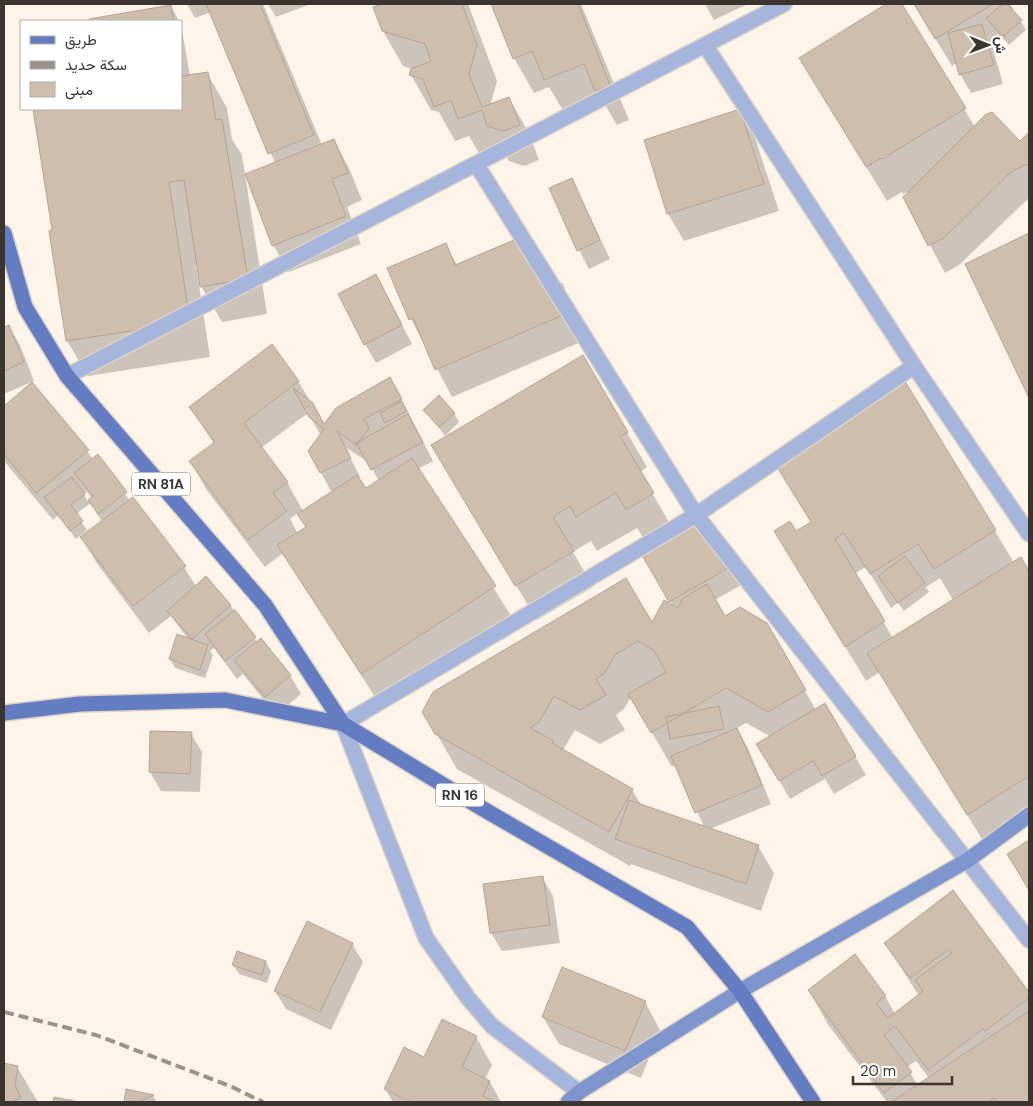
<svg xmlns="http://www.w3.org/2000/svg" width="1033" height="1106" viewBox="0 0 1033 1106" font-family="'DM Sans',Vazirmatn,sans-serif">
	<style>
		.shadow { fill: #0003; fill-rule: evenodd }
		.building { fill: #cfbead; stroke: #b5a494 }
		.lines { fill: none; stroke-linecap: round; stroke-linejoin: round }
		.minor-casing { stroke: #dcd2c8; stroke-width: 18 }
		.secondary-casing { stroke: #dcd2c8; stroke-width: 18 }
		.primary-casing { stroke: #dcd2c8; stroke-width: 18 }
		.minor { stroke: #a6b5dc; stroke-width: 15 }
		.secondary { stroke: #7f95cd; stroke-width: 15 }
		.primary { stroke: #647dc2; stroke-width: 15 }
		.rail { stroke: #9b928a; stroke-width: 4; stroke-dasharray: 10 5; stroke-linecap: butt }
		.labels { text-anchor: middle; stroke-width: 4.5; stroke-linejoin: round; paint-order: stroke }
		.shield { fill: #fff; stroke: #76726d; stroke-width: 1 }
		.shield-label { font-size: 14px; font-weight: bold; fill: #3c352f }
	</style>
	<rect width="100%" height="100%" fill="#fff4e9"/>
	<path class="shadow" d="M 187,4 L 263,4 L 322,145 L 334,140 L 349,168 L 362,200 L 347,207 L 361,244 L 289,272 L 273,245 L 275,163 L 211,12 L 195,18 Z
		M 268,4 L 311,4 L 276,17 Z
		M 384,4 L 468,4 L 497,81 L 490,106 L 509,98 L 529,133 L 539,160 L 524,166 L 509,161 L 500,146 L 479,153 L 469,136 L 455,141 L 439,112 L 431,110 L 411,75 L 412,69 L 403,66 L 383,31 L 375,8 Z
		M 493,4 L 581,4 L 629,120 L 617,125 L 602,100 L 565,114 L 549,87 L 534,93 L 514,58 Z
		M 705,4 L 748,4 L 714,20 Z
		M 889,4 L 901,4 L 975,127 L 1020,142 L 1029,134 L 1029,198 L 959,265 L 945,273 L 904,197 L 911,190 L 903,194 L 902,192 L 887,201 L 800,58 Z
		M 914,4 L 1010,4 L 1026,30 L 1009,45 L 1001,36 L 991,42 L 1003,84 L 971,93 L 960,74 L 957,63 L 952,66 Z
		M 171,6 L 179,21 L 91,21 L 91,20 Z
		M 181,25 L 190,76 L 207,73 L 227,108 L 232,139 L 242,155 L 267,314 L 222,322 L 201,286 L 198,265 L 196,265 L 210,357 L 88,376 L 67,341 L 51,232 L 54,231 L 35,109 L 181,109 Z
		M 740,110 L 755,138 L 779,211 L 684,241 L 668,214 Z
		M 572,179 L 610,259 L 589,269 L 579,250 Z
		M 1029,234 L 1029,395 L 966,265 Z
		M 445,244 L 457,265 L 554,288 L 561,285 L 577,312 L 588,339 L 452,397 L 411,319 Z
		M 386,294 L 412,344 L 376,363 L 365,344 Z
		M 9,326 L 20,345 L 34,381 L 4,394 L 4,328 Z
		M 583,357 L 647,467 L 640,472 L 673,529 L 647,544 L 637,528 L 597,551 L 591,541 L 573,552 L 593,587 L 537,620 L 453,481 Z
		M 298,381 L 325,425 L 401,398 L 433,461 L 418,469 L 515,622 L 382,708 L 283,553 L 265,567 L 206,489 L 191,462 L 214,444 L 190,407 ZM 308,413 L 321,436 L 309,451 L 332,493 L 303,511 L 287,482 L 261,448 ZM 345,447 L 368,462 L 379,481 L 365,490 L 357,478 L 360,477 ZM 298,513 L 307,528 L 298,534 L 290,519 Z
		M 32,384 L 93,459 L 98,455 L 130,501 L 184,567 L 196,586 L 230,605 L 257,642 L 290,675 L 301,694 L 276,715 L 243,674 L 237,679 L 214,648 L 210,651 L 213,655 L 205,678 L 175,668 L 170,659 L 188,639 L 171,616 L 149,633 L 98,565 L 82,538 L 102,522 L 91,503 L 76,514 L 87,530 L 76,539 L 58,515 L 53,520 L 4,461 L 4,407 ZM 87,492 L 92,498 L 88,502 L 84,494 Z
		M 425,410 L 454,413 L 459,422 L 445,436 Z
		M 774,460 L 995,531 L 1014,563 L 1020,559 L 1029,573 L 1029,823 L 988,849 L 880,672 L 866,681 L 775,531 L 796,533 L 812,523 ZM 866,567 L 891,608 L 898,603 L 904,611 L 929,592 L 926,587 L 940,578 L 953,600 L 893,638 L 854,574 Z
		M 701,516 L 741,585 L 715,600 L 725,618 L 766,624 L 816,710 L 825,705 L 866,775 L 834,794 L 825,779 L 790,799 L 758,744 L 771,737 L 746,723 L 737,728 L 748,748 L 771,804 L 710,829 L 758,846 L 774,873 L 761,911 L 631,864 L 630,866 L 457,769 L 424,712 L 652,625 L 673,606 L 641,551 ZM 631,697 L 672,767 L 676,765 L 704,827 L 642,806 L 632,790 L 563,750 L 575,730 L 600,744 L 625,730 L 616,715 L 624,709 Z
		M 191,734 L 202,752 L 200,792 L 161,791 L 150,772 Z
		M 1029,841 L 1029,891 L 1008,855 Z
		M 542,877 L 553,896 L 560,943 L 502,951 L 491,933 Z
		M 952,892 L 1029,994 L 1029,1102 L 887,1102 L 829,1026 L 809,991 L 885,996 L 895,1014 L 919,996 L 885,943 ZM 916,1061 L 929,1078 L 918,1086 L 907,1067 Z
		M 352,944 L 363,962 L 331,1030 L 286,1009 L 275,991 Z
		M 266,962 L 271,971 L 267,983 L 239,974 L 233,965 Z
		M 645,1002 L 660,1030 L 641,1078 L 559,1044 L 543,1017 Z
		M 476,1037 L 492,1065 L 485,1079 L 490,1082 L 501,1102 L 393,1102 L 385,1089 L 424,1059 Z
		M 4,1064 L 17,1067 L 38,1102 L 4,1102 Z
		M 127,1091 L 153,1096 L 157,1102 L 125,1102 Z"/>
	<path class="building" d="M 206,4 L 260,4 L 314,135 L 268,154 Z
		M 381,4 L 462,4 L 477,45 L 469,74 L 482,107 L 509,97 L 520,125 L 503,131 L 487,126 L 482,110 L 458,119 L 451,100 L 434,107 L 423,79 L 409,75 L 411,69 L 431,61 L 425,44 L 382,31 L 373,7 Z
		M 491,4 L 578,4 L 610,85 L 595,91 L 584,64 L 544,80 L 532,51 L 513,59 Z
		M 886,4 L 902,4 L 966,108 L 882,159 L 881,158 L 866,167 L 799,58 Z
		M 914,4 L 993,4 L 935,39 Z
		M 1003,4 L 1007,4 L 1022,20 L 1003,37 L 986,18 Z
		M 171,5 L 174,21 L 90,21 L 89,19 Z
		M 982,24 L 994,65 L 959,75 L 948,33 Z
		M 208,72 L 216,120 L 222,119 L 248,279 L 200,287 L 184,180 L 169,182 L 190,322 L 66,341 L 49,231 L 52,230 L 33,109 L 181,109 L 181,76 Z
		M 740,109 L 764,184 L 667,214 L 644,140 Z
		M 992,112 L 1020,141 L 1029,132 L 1029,166 L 1027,164 L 1011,172 L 944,238 L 928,246 L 903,197 L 985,115 Z
		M 334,139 L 348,173 L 332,179 L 346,216 L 272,246 L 245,174 Z
		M 572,178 L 600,240 L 577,251 L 549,188 Z
		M 1029,233 L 1029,398 L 965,264 Z
		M 528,234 L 551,288 L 562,283 L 573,311 L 435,370 L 413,318 L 409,320 L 387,268 L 446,243 L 455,265 Z
		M 376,274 L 402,325 L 364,345 L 338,294 Z
		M 9,325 L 24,362 L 4,371 L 4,327 Z
		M 272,344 L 299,381 L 244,423 L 288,482 L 273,493 L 287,511 L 248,540 L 189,461 L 215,442 L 189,407 Z
		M 583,355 L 628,432 L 620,436 L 654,493 L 626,510 L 616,493 L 576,517 L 570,506 L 553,517 L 574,551 L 515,586 L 431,445 Z
		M 390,377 L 402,399 L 364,419 L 369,428 L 356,445 L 337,431 L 351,458 L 320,473 L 308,451 L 324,429 L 309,417 L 293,388 L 313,403 L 324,424 L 336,408 Z
		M 903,378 L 996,530 L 934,569 L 918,544 L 870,574 L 844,533 L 835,539 L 885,621 L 845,647 L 774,531 L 790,521 L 796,531 L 811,522 L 772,459 Z
		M 32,382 L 89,450 L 36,493 L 4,454 L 4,406 Z
		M 439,395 L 455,413 L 439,427 L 423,410 Z
		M 401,401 L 407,411 L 385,423 L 380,413 Z
		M 408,414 L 423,442 L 371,470 L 356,443 Z
		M 98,454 L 127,492 L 98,514 L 88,500 L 93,496 L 74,473 Z
		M 412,458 L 496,586 L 361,674 L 277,545 L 306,527 L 297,514 L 357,475 L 366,488 Z
		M 72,477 L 85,494 L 71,505 L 83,521 L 70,531 L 44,497 Z
		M 133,497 L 186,566 L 133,606 L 80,537 Z
		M 701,514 L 732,566 L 669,602 L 639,550 Z
		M 905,556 L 925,583 L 898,603 L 878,576 Z
		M 1021,557 L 1029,571 L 1029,776 L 967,815 L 867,653 Z
		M 206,576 L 231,605 L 192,639 L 167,611 Z
		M 626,578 L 652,622 L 664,600 L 678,608 L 683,598 L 707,584 L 725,616 L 740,607 L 767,623 L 806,690 L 768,712 L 726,688 L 651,733 L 628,694 L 666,672 L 654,651 L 638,641 L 616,654 L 604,674 L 596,679 L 606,695 L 580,710 L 554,696 L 539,722 L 530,728 L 554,741 L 552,743 L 633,789 L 609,832 L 435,734 L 422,712 L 433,692 Z
		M 235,610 L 256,637 L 225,661 L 205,634 Z
		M 177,634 L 208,645 L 200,670 L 169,659 Z
		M 261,638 L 291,675 L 265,697 L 234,660 Z
		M 825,703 L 856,756 L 822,776 L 813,761 L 779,781 L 756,744 Z
		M 719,706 L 724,729 L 670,739 L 666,717 Z
		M 737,728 L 762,785 L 695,813 L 671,756 Z
		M 150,731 L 192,732 L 190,774 L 149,772 Z
		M 629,800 L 759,845 L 746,884 L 615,839 Z
		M 1029,840 L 1029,890 L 1007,854 Z
		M 543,876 L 550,925 L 490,933 L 483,884 Z
		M 953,890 L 1029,992 L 1029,998 L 985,1031 L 983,1029 L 928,1070 L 895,1026 L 884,1035 L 912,1072 L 884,1093 L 808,990 L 855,954 L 886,996 L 876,1003 L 888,1018 L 923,991 L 915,980 L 952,953 L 949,949 L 910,978 L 884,943 Z
		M 307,921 L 353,943 L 320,1012 L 274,991 Z
		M 237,951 L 266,961 L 262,975 L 232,965 Z
		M 562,967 L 646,1001 L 625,1051 L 542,1017 Z
		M 1029,1011 L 1029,1102 L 997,1102 L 994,1098 L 988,1102 L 891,1102 Z
		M 442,1019 L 477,1036 L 462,1067 L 490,1081 L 483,1096 L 495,1102 L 411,1102 L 384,1089 L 404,1047 L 424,1057 Z
		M 4,1063 L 18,1066 L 15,1085 L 21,1098 L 12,1102 L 4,1102 Z
		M 126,1089 L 154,1095 L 139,1102 L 124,1102 Z
		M 54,1097 L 79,1102 L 53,1102 Z"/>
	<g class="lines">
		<g class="minor-casing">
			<path id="minor" d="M 705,45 L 914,366 L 1029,534
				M 476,164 L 696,515 L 1029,940
				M 67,376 L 784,4
				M 579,1092 L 492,1026 L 468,998 L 426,938 L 343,724 L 696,515 L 914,366"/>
		</g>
		<g class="secondary-casing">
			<path id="secondary" d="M 568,1102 L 579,1092 L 740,991 L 968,860 L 1029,815"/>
		</g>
		<g class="primary-casing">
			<path id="primary" d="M 4,233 L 25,307 L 67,376 L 265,605 L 343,724
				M 4,713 L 80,704 L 225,700 L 343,724 L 478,806 L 687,927 L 740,991 L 813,1102"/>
		</g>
		<use href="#minor" class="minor"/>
		<use href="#secondary" class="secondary"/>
		<use href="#primary" class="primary"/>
		<path class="rail" d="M 4,1012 L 96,1035 L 230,1086 L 263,1102"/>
	</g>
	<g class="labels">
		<g class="shield">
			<rect x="132" y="472.5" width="58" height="23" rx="4"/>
			<rect x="436" y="783.5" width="48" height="23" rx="4"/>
		</g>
		<g class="shield-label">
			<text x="161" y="489">RN 81A</text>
			<text x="460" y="800">RN 16</text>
		</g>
	</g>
	<rect width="1033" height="1106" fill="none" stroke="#3c352f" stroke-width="10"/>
	<rect x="20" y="20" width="162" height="90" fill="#ffffff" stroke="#b1aeac"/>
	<rect x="30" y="36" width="25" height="8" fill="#647dc2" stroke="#b1aeac"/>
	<text x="65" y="45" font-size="15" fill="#3c352f">طريق</text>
	<rect x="30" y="61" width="25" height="8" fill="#9b928a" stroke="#b1aeac"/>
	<text x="65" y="70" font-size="15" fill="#3c352f">سكة حديد</text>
	<rect x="30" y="82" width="25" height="15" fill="#cfbead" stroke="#b1aeac"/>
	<text x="65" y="95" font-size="15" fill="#3c352f">مبنى</text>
	<g transform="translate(988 45) rotate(91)" stroke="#ffffff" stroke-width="4" paint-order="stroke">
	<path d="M0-4L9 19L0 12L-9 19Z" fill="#3c352f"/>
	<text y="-8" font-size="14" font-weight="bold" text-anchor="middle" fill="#3c352f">ش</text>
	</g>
	<path d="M853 1076v8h99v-8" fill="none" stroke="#3c352f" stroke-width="2.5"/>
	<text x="860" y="1076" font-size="15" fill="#3c352f" stroke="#ffffff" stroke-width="4" paint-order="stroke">20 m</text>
</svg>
